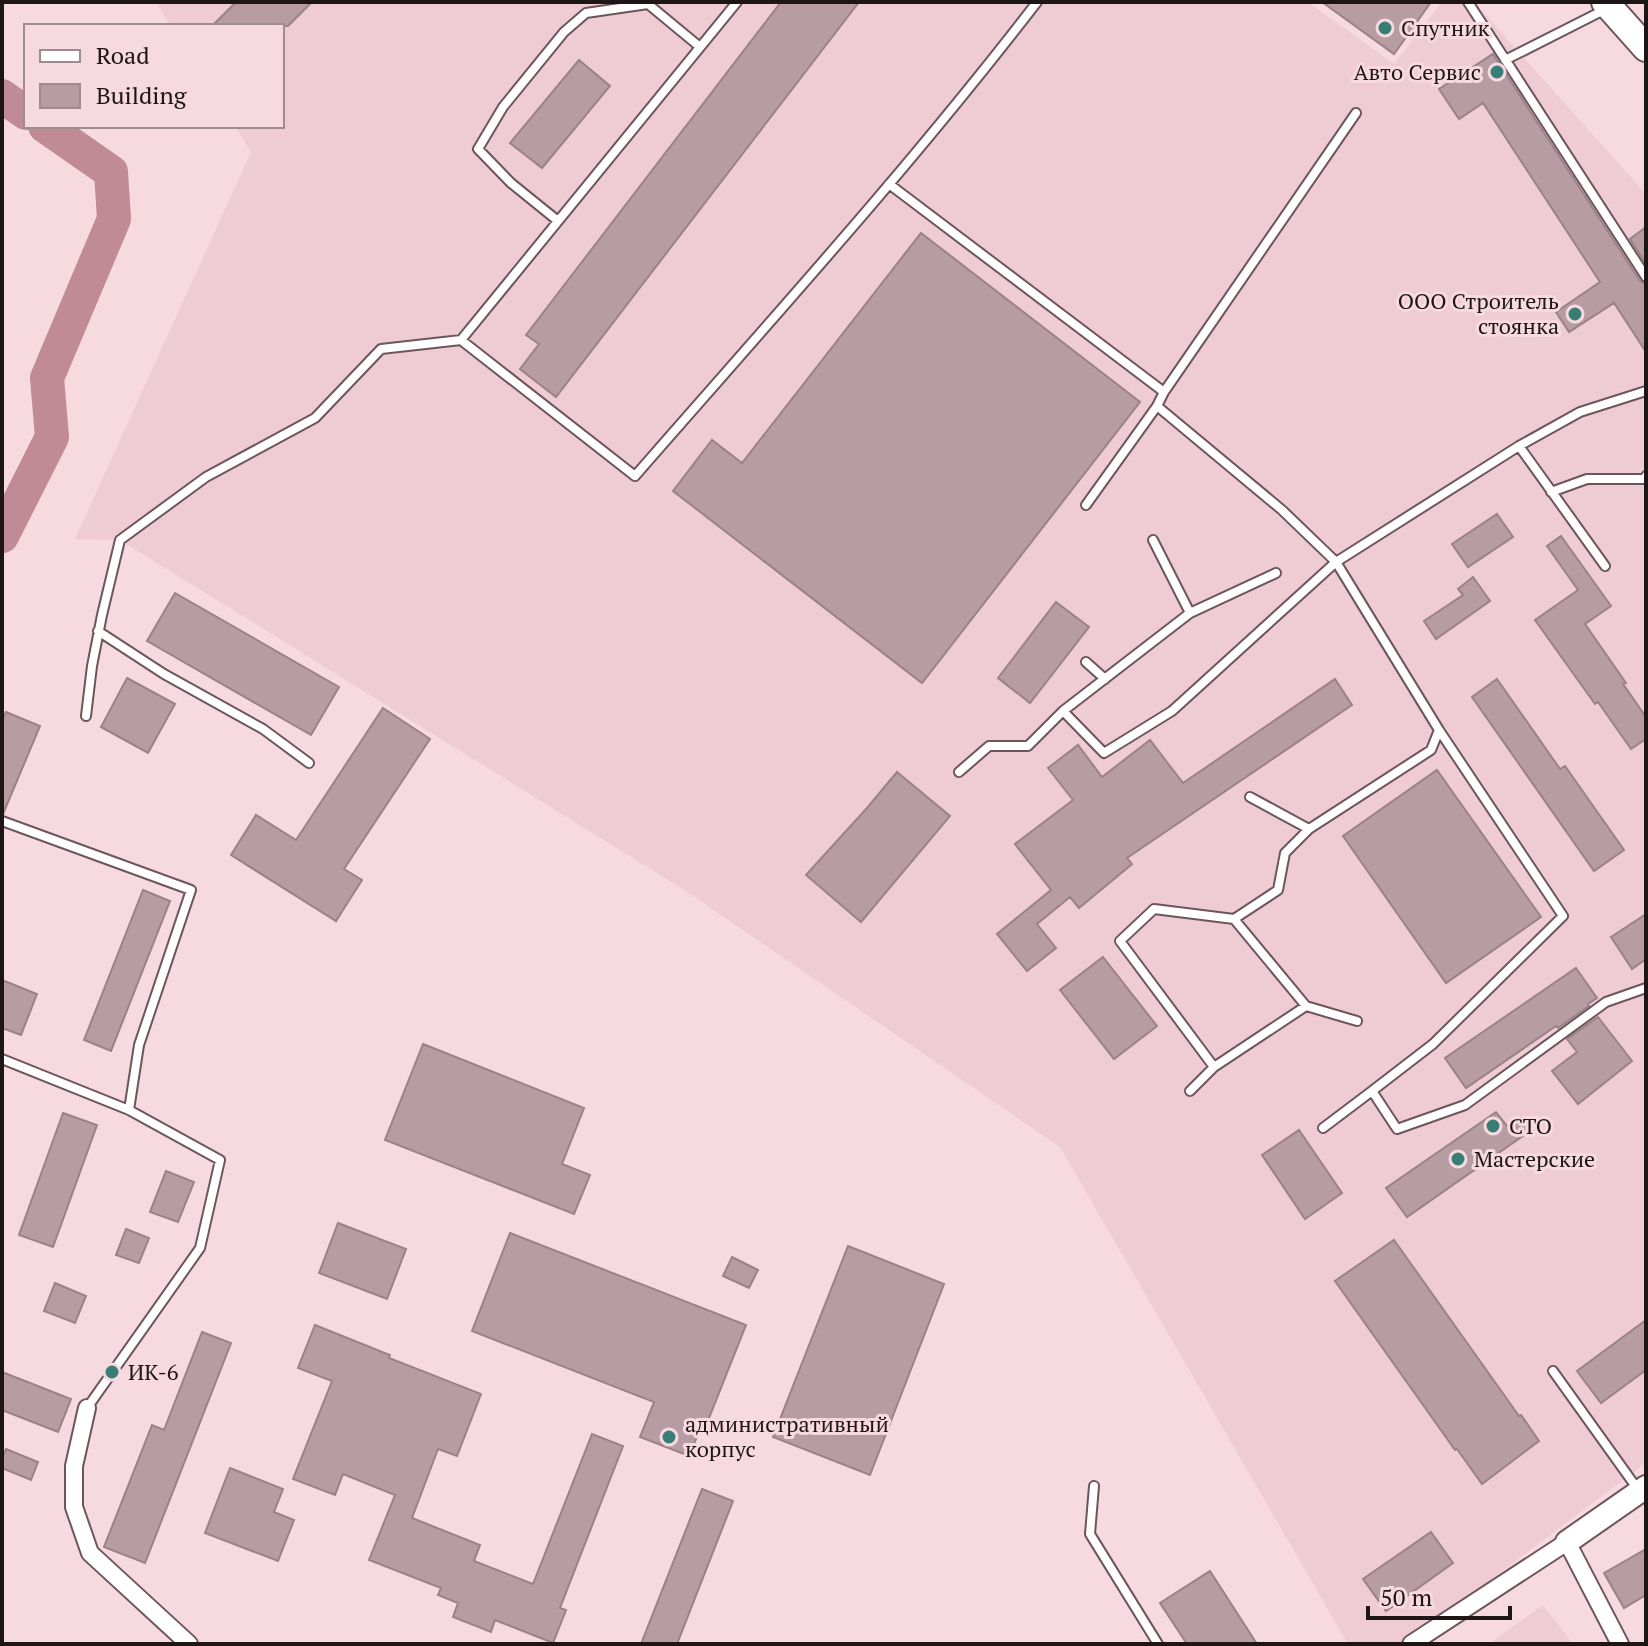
<svg xmlns="http://www.w3.org/2000/svg" width="1648" height="1646" viewBox="0 0 1648 1646" font-family="'PT Serif',serif">
	<style>
		.built { fill: #efcbd3 }
		.lines { fill: none; stroke-linecap: round; stroke-linejoin: round }
		.river { stroke: #c08a96; stroke-width: 34 }
		.building { fill: #b79da3; stroke: #9b8287; stroke-width: 2 }
		.service-casing { stroke: #6d565b; stroke-width: 12 }
		.minor-casing { stroke: #6d565b; stroke-width: 20 }
		.tertiary-casing { stroke: #6d565b; stroke-width: 26 }
		.primary-casing { stroke: #6d565b; stroke-width: 30 }
		.service { stroke: #fff; stroke-width: 8 }
		.minor { stroke: #fff; stroke-width: 16 }
		.tertiary { stroke: #fff; stroke-width: 22 }
		.primary { stroke: #fff; stroke-width: 26 }
		.poi-dot { fill: #387e75; stroke: #f6dae0; stroke-width: 3 }
		.labels { text-anchor: middle; stroke-width: 6; stroke-linejoin: round; paint-order: stroke }
		.poi-label { font-size: 22px; fill: #1e1517; stroke: #f6dae0; text-anchor: start }
	</style>
	<rect width="100%" height="100%" fill="#f6dae0"/>
	<path class="built" d="M 156,2 L 1308,2 L 1394,64 L 1442,2 L 1474,2 L 1646,194 L 1646,1463 L 1405,1644 L 1348,1644 L 1060,1147 L 686,891 L 120,540 L 75,539 L 251,152 L 235,126 L 282,126 L 282,26 L 171,26 Z
		M 1543,1605 L 1573,1644 L 1489,1644 Z"/>
	<g class="lines">
		<path class="river" d="M 2,96 L 26,113
			M 2,536 L 52,437 L 47,378 L 114,219 L 111,172 L 45,126"/>
	</g>
	<path class="building" d="M 236,2 L 312,2 L 288,26 L 212,26 Z
		M 781,2 L 859,2 L 556,397 L 520,369 L 539,344 L 526,335 Z
		M 1322,2 L 1431,2 L 1394,54 Z
		M 1493,54 L 1640,281 L 1646,284 L 1646,352 L 1614,303 L 1569,332 L 1556,312 L 1600,282 L 1483,103 L 1459,119 L 1439,89 Z
		M 579,60 L 610,86 L 542,168 L 510,143 Z
		M 1646,227 L 1646,264 L 1630,239 Z
		M 921,233 L 1140,402 L 922,683 L 673,491 L 712,440 L 742,463 Z
		M 1497,514 L 1513,537 L 1468,567 L 1452,544 Z
		M 1561,536 L 1611,606 L 1585,624 L 1626,683 L 1623,684 L 1646,717 L 1646,739 L 1631,749 L 1598,702 L 1595,704 L 1535,620 L 1578,590 L 1547,546 Z
		M 1473,577 L 1490,601 L 1436,639 L 1424,621 L 1463,595 L 1458,589 Z
		M 175,593 L 339,687 L 311,735 L 147,641 Z
		M 1056,602 L 1089,627 L 1030,703 L 998,678 Z
		M 127,678 L 175,704 L 148,753 L 101,727 Z
		M 1335,679 L 1352,705 L 1127,858 L 1132,864 L 1079,908 L 1070,897 L 1037,924 L 1056,948 L 1027,971 L 997,934 L 1051,890 L 1015,844 L 1073,800 L 1048,768 L 1078,745 L 1102,777 L 1150,740 L 1183,783 Z
		M 1497,679 L 1560,769 L 1565,766 L 1624,850 L 1594,871 L 1472,697 Z
		M 383,708 L 430,739 L 344,869 L 362,880 L 336,921 L 231,855 L 256,815 L 296,840 Z
		M 6,712 L 40,726 L 3,814 L 2,720 Z
		M 1437,770 L 1541,917 L 1446,983 L 1343,836 Z
		M 897,772 L 950,816 L 861,922 L 806,875 L 867,808 Z
		M 143,890 L 170,901 L 111,1051 L 84,1040 Z
		M 1646,914 L 1646,959 L 1632,969 L 1611,937 Z
		M 1103,957 L 1157,1026 L 1114,1059 L 1060,990 Z
		M 1576,968 L 1597,998 L 1588,1004 L 1589,1006 L 1558,1028 L 1556,1026 L 1466,1088 L 1445,1058 Z
		M 2,980 L 37,994 L 21,1035 L 2,1028 Z
		M 1598,1017 L 1632,1061 L 1578,1104 L 1552,1071 L 1577,1052 L 1567,1039 Z
		M 423,1044 L 584,1108 L 562,1164 L 590,1175 L 574,1214 L 385,1140 Z
		M 1496,1112 L 1507,1126 L 1520,1117 L 1530,1131 L 1407,1217 L 1386,1188 Z
		M 63,1113 L 97,1125 L 53,1247 L 19,1235 Z
		M 1299,1130 L 1342,1193 L 1305,1219 L 1262,1155 Z
		M 166,1171 L 194,1182 L 178,1222 L 150,1212 Z
		M 338,1223 L 406,1249 L 387,1299 L 319,1273 Z
		M 126,1229 L 149,1238 L 139,1263 L 116,1255 Z
		M 510,1233 L 746,1325 L 707,1423 L 703,1422 L 689,1456 L 640,1437 L 654,1402 L 472,1331 Z
		M 1394,1240 L 1519,1416 L 1521,1415 L 1539,1441 L 1482,1484 L 1457,1449 L 1455,1450 L 1335,1281 Z
		M 848,1246 L 944,1284 L 870,1475 L 773,1437 Z
		M 732,1257 L 758,1270 L 749,1288 L 723,1276 Z
		M 55,1283 L 86,1296 L 75,1323 L 44,1311 Z
		M 1646,1320 L 1646,1370 L 1601,1403 L 1577,1371 Z
		M 315,1325 L 390,1355 L 389,1358 L 481,1394 L 457,1456 L 438,1449 L 412,1518 L 480,1545 L 474,1561 L 533,1584 L 592,1434 L 623,1446 L 560,1608 L 566,1610 L 553,1643 L 495,1620 L 491,1632 L 453,1617 L 458,1603 L 438,1595 L 441,1588 L 369,1560 L 395,1495 L 343,1474 L 335,1495 L 293,1479 L 332,1381 L 298,1368 Z
		M 202,1332 L 231,1343 L 145,1563 L 104,1547 L 152,1425 L 164,1430 Z
		M 2,1372 L 71,1399 L 58,1432 L 2,1410 Z
		M 6,1449 L 38,1462 L 31,1480 L 2,1468 L 2,1458 Z
		M 230,1468 L 283,1489 L 274,1512 L 294,1520 L 278,1561 L 205,1533 Z
		M 702,1489 L 733,1501 L 677,1644 L 641,1644 Z
		M 1431,1532 L 1453,1563 L 1386,1611 L 1363,1579 Z
		M 1646,1549 L 1646,1595 L 1624,1608 L 1604,1573 Z
		M 1210,1571 L 1257,1644 L 1187,1644 L 1160,1603 Z"/>
	<g class="lines">
		<g class="service-casing">
			<path id="service" d="M 648,2 L 648,4 L 700,47
				M 1468,2 L 1646,277
				M 1505,60 L 1604,10
				M 889,184 L 1164,392
				M 558,221 L 511,183 L 478,149 L 503,107 L 564,32 L 586,13 L 648,4
				M 461,340 L 635,476 C 771,320 911,166 1037,2
				M 1157,406 L 1164,392 L 1356,113
				M 1519,446 L 1605,566
				M 1551,492 L 1587,479 L 1644,479 L 1646,476
				M 1086,505 L 1157,406 L 1282,510 L 1336,562 L 1172,711 L 1104,753 L 1063,711 L 1190,613 L 1276,573
				M 1153,540 L 1190,613
				M 98,631 L 164,674 L 263,729 L 309,763
				M 1086,662 L 1105,679
				M 86,716 L 92,666 L 102,615 L 120,540 L 206,477 L 315,418 L 381,349 L 461,340 L 737,2
				M 1439,730 L 1563,916 L 1433,1044 L 1372,1091 L 1397,1129 L 1465,1105 L 1606,1002 L 1646,988
				M 959,772 L 989,746 L 1028,746 L 1063,711
				M 1250,797 L 1309,829 L 1431,750 L 1439,730 L 1336,562 L 1519,446 L 1580,412 L 1646,391
				M 2,821 L 191,890 L 139,1045 L 129,1110
				M 1234,919 L 1306,1006
				M 2,1059 L 129,1110 L 220,1160 L 200,1248 L 87,1408
				M 1214,1067 L 1120,941 L 1154,909 L 1234,919 L 1278,890 L 1285,853 L 1309,829
				M 1190,1091 L 1214,1067 L 1306,1006 L 1357,1021
				M 1323,1128 L 1372,1091
				M 1553,1371 L 1639,1491
				M 1094,1486 L 1090,1534 L 1158,1644"/>
		</g>
		<g class="minor-casing">
			<path id="minor" d="M 87,1408 L 74,1466 L 74,1507 L 90,1553 L 189,1644
				M 1411,1644 L 1567,1542 L 1620,1644"/>
		</g>
		<g class="tertiary-casing">
			<path id="tertiary" d="M 1567,1542 L 1646,1487"/>
		</g>
		<g class="primary-casing">
			<path id="primary" d="M 1605,2 L 1646,48"/>
		</g>
		<use href="#service" class="service"/>
		<use href="#minor" class="minor"/>
		<use href="#tertiary" class="tertiary"/>
		<use href="#primary" class="primary"/>
	</g>
	<g class="poi-dot">
		<circle cx="1385" cy="28" r="8"/>
		<circle cx="1497" cy="72" r="8"/>
		<circle cx="1575" cy="314" r="8"/>
		<circle cx="1493" cy="1126" r="8"/>
		<circle cx="1458" cy="1159" r="8"/>
		<circle cx="112" cy="1372" r="8"/>
		<circle cx="669" cy="1437" r="8"/>
	</g>
	<g class="labels">
		<g class="poi-label">
			<text x="1401" y="36">Спутник</text>
			<text x="1481" y="80" text-anchor="end">Авто Сервис</text>
			<text x="1559" y="309" text-anchor="end">ООО Строитель<tspan x="1559" dy="25">стоянка</tspan></text>
			<text x="1509" y="1134">СТО</text>
			<text x="1474" y="1167">Мастерские</text>
			<text x="128" y="1380">ИК-6</text>
			<text x="685" y="1432">административный<tspan x="685" dy="25">корпус</tspan></text>
		</g>
	</g>
	<rect width="1648" height="1646" fill="none" stroke="#1e1517" stroke-width="8"/>
	<rect x="24" y="24" width="260" height="104" fill="#f6dae0" stroke="#a08b90" stroke-width="2"/>
	<rect x="40" y="50" width="40" height="12" fill="#ffffff" stroke="#a08b90" stroke-width="2"/>
	<text x="96" y="64" font-size="24" fill="#1e1517">Road</text>
	<rect x="40" y="84" width="40" height="24" fill="#b79da3" stroke="#a08b90" stroke-width="2"/>
	<text x="96" y="104" font-size="24" fill="#1e1517">Building</text>
	<path d="M1368 1606v12h142v-12" fill="none" stroke="#1e1517" stroke-width="4"/>
	<text x="1380" y="1606" font-size="24" fill="#1e1517" stroke="#f6dae0" stroke-width="6" paint-order="stroke">50 m</text>
</svg>
